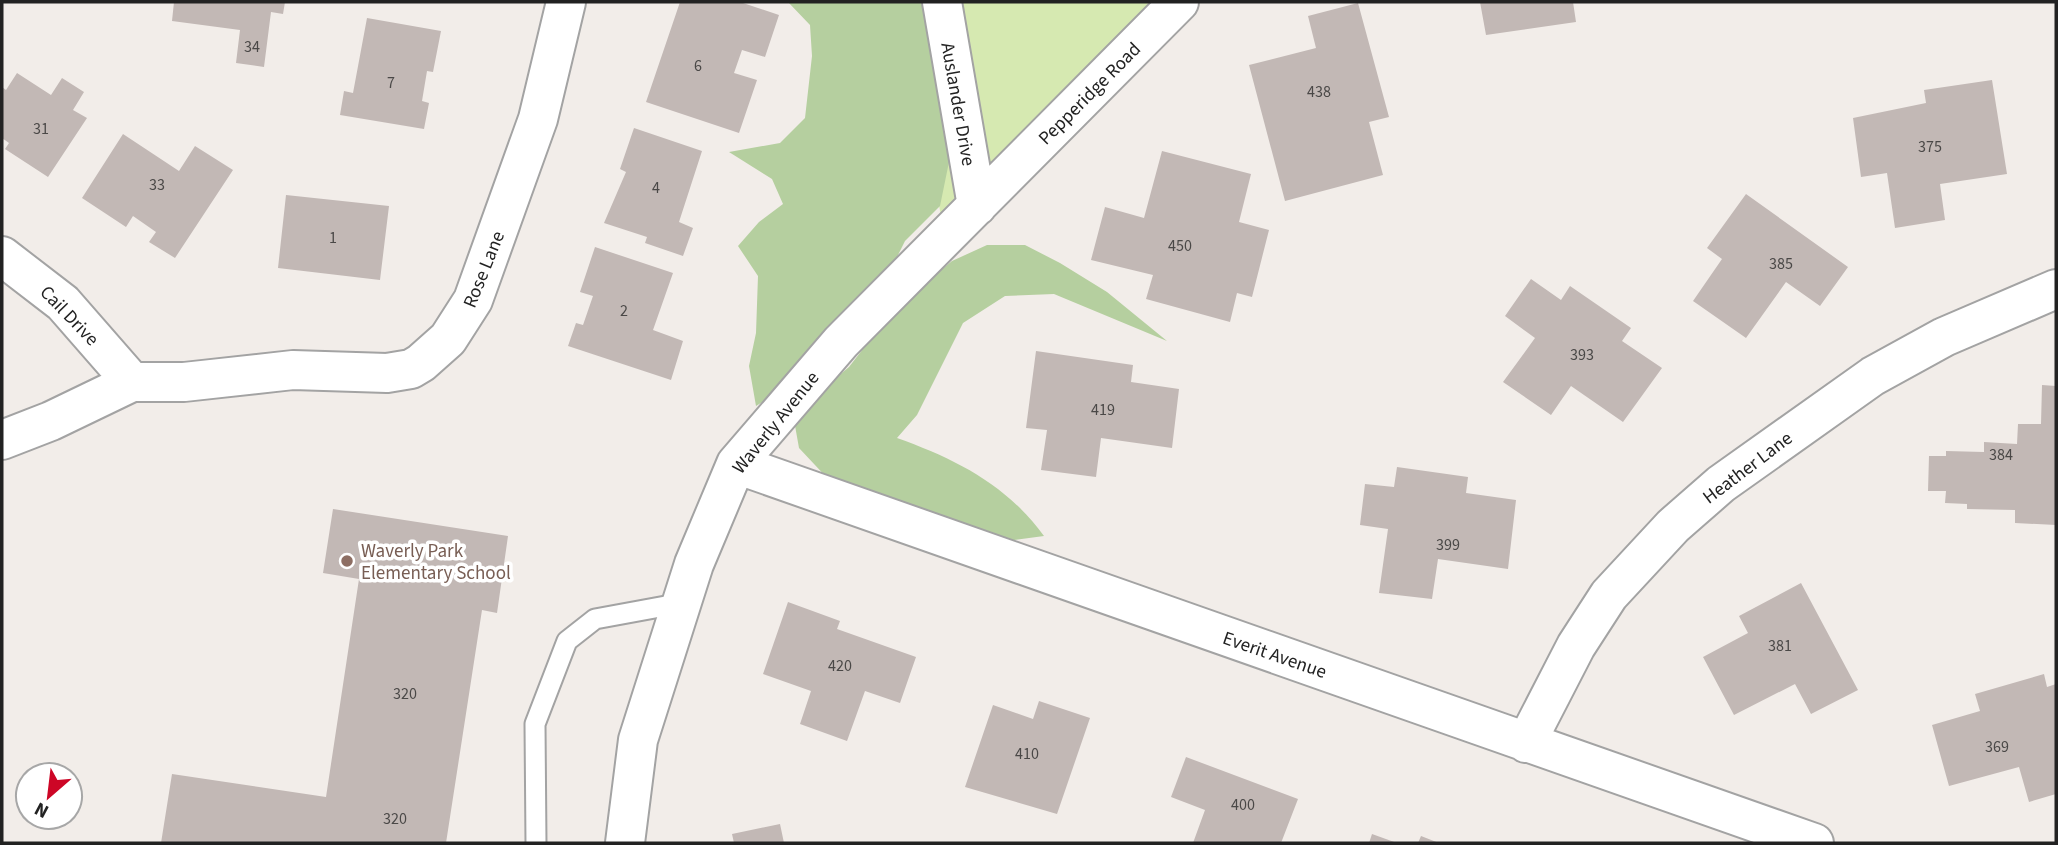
<svg xmlns="http://www.w3.org/2000/svg" width="2058" height="845" viewBox="0 0 2058 845" font-family="'Source Sans 3',sans-serif">
	<style>
		.grass { fill: #d6e9b1 }
		.forest { fill: #b5cf9f }
		.building { fill: #c2b8b5 }
		.lines { fill: none; stroke-linecap: round; stroke-linejoin: round }
		.lane-casing { stroke: #a3a3a3; stroke-width: 23 }
		.street-casing { stroke: #a3a3a3; stroke-width: 42 }
		.lane { stroke: #fff; stroke-width: 19 }
		.street { stroke: #fff; stroke-width: 38 }
		.education-dot { fill: #8d6e63; stroke: #fff; stroke-width: 2.5 }
		.labels { text-anchor: middle; stroke-width: 7; stroke-linejoin: round; paint-order: stroke }
		.number-label { font-size: 16px; fill: #4a4847 }
		.street-label { font-size: 19px; fill: #222; stroke: #fff }
		.education-label { font-size: 19px; fill: #785e54; stroke: #fff; text-anchor: start }
	</style>
	<rect width="100%" height="100%" fill="#f2ede9"/>
	<path class="grass" d="M 902,2 L 1194,2 L 945,238 Z"/>
	<path class="forest" d="M 788,2 L 928,2 L 950,105 L 949,162 L 940,206 L 905,241 L 894,263 L 845,311 L 786,387 L 756,406 L 749,366 L 756,333 L 758,276 L 738,246 L 759,222 L 783,204 L 772,179 L 729,152 L 780,143 L 805,118 L 812,56 L 810,25 Z
		M 987,245 L 1025,245 L 1060,263 L 1107,292 L 1167,341 L 1054,294 L 1005,296 L 963,323 L 917,415 L 897,438 C 956,459 1007,485 1044,536 L 1007,541 L 830,481 L 799,448 L 794,420 L 819,392 L 849,367 L 894,309 L 952,261 Z"/>
	<path class="building" d="M 174,2 L 285,2 L 283,14 L 271,12 L 264,67 L 236,63 L 240,30 L 172,21 Z
		M 680,2 L 740,2 L 779,15 L 765,57 L 742,50 L 734,73 L 757,80 L 739,133 L 646,102 Z
		M 1480,2 L 1573,2 L 1576,22 L 1486,35 Z
		M 1358,3 L 1389,117 L 1369,122 L 1383,175 L 1285,201 L 1249,65 L 1316,48 L 1308,16 Z
		M 367,18 L 441,31 L 433,72 L 427,71 L 422,101 L 429,103 L 424,129 L 340,115 L 344,91 L 353,93 Z
		M 17,73 L 51,95 L 62,78 L 84,92 L 73,110 L 87,118 L 48,177 L 5,149 L 9,143 L 2,138 L 2,87 L 6,90 Z
		M 1992,80 L 2007,174 L 1940,184 L 1945,220 L 1895,228 L 1887,173 L 1861,177 L 1853,118 L 1926,103 L 1924,90 Z
		M 634,128 L 702,151 L 679,222 L 693,228 L 683,256 L 645,243 L 647,237 L 604,223 L 626,172 L 620,169 Z
		M 123,134 L 179,171 L 195,146 L 233,170 L 175,258 L 149,242 L 156,232 L 133,216 L 126,227 L 82,198 Z
		M 1162,151 L 1251,174 L 1239,222 L 1269,230 L 1252,297 L 1237,293 L 1230,322 L 1146,299 L 1153,275 L 1091,260 L 1105,207 L 1144,218 Z
		M 1746,194 L 1848,267 L 1820,306 L 1786,282 L 1746,338 L 1693,301 L 1722,259 L 1707,248 Z
		M 286,195 L 389,206 L 380,280 L 278,268 Z
		M 595,247 L 673,273 L 653,330 L 683,341 L 671,380 L 568,346 L 576,323 L 583,325 L 593,296 L 580,292 Z
		M 1531,279 L 1561,300 L 1570,286 L 1631,328 L 1622,341 L 1662,368 L 1623,422 L 1571,386 L 1551,415 L 1503,382 L 1535,338 L 1505,316 Z
		M 1036,351 L 1133,365 L 1131,382 L 1179,389 L 1172,448 L 1101,438 L 1096,477 L 1041,470 L 1047,430 L 1026,428 Z
		M 2042,385 L 2056,386 L 2056,525 L 2015,523 L 2015,510 L 1967,509 L 1967,504 L 1945,503 L 1946,491 L 1928,491 L 1929,456 L 1946,456 L 1946,451 L 1984,452 L 1984,442 L 2017,444 L 2018,424 L 2041,424 Z
		M 1397,467 L 1468,477 L 1466,493 L 1516,500 L 1508,569 L 1438,559 L 1432,599 L 1379,593 L 1388,529 L 1360,525 L 1365,484 L 1394,487 Z
		M 333,509 L 508,536 L 497,613 L 482,610 L 446,843 L 161,843 L 172,774 L 326,797 L 359,579 L 323,573 Z
		M 1801,583 L 1858,690 L 1811,714 L 1795,684 L 1734,715 L 1703,657 L 1748,633 L 1739,616 Z
		M 788,602 L 840,621 L 837,629 L 916,657 L 900,703 L 865,691 L 847,741 L 800,724 L 811,691 L 763,674 Z
		M 2044,674 L 2047,687 L 2056,684 L 2056,794 L 2029,802 L 2019,767 L 1949,786 L 1932,725 L 1980,711 L 1975,694 Z
		M 1039,701 L 1090,718 L 1057,814 L 965,787 L 993,705 L 1033,719 Z
		M 1186,757 L 1298,799 L 1281,843 L 1193,843 L 1205,810 L 1171,797 Z
		M 780,824 L 784,843 L 734,843 L 732,834 Z
		M 1372,834 L 1397,843 L 1369,843 Z
		M 1421,836 L 1439,843 L 1418,843 Z"/>
	<g class="lines">
		<g class="lane-casing">
			<path id="lane" d="M 536,843 L 535,724 L 567,641 L 595,619 L 682,603"/>
		</g>
		<g class="street-casing">
			<path id="street" d="M 942,2 L 977,206
				M 2,256 L 63,303 L 132,382
				M 2,440 L 51,421 L 132,382 L 184,382 L 293,370 L 387,373 L 411,369 L 421,363 L 448,339 L 473,300 L 538,119 L 566,2
				M 736,464 L 1814,843
				M 1526,743 L 1576,646 L 1609,595 L 1673,526 L 1721,484 L 1873,376 L 1944,337 L 2056,289
				M 625,843 L 638,740 L 694,564 L 736,464 L 841,342 L 1179,2"/>
		</g>
		<use href="#lane" class="lane"/>
		<use href="#street" class="street"/>
	</g>
	<circle class="education-dot" cx="347" cy="561" r="7"/>
	<g class="labels">
		<g class="number-label">
			<text x="252" y="52">34</text>
			<text x="698" y="71">6</text>
			<text x="391" y="88">7</text>
			<text x="1319" y="97">438</text>
			<text x="41" y="134">31</text>
			<text x="1930" y="152">375</text>
			<text x="157" y="190">33</text>
			<text x="656" y="193">4</text>
			<text x="333" y="243">1</text>
			<text x="1180" y="251">450</text>
			<text x="1781" y="269">385</text>
			<text x="624" y="316">2</text>
			<text x="1582" y="360">393</text>
			<text x="1103" y="415">419</text>
			<text x="2001" y="460">384</text>
			<text x="1448" y="550">399</text>
			<text x="1780" y="651">381</text>
			<text x="840" y="671">420</text>
			<text x="405" y="699">320</text>
			<text x="1997" y="752">369</text>
			<text x="1027" y="759">410</text>
			<text x="1243" y="810">400</text>
			<text x="395" y="824">320</text>
		</g>
		<g class="street-label">
			<text transform="translate(1089 93) rotate(-45)" y="7">Pepperidge Road</text>
			<text transform="translate(959 104) rotate(80)" y="7">Auslander Drive</text>
			<text transform="translate(483 269) rotate(-68)" y="7">Rose Lane</text>
			<text transform="translate(70 315) rotate(46)" y="7">Cail Drive</text>
			<text transform="translate(775 422) rotate(-51)" y="7">Waverly Avenue</text>
			<text transform="translate(1747 467) rotate(-37)" y="7">Heather Lane</text>
			<text transform="translate(1275 654) rotate(19)" y="7">Everit Avenue</text>
		</g>
		<g class="education-label">
			<text x="361" y="557">Waverly Park<tspan x="361" dy="22">Elementary School</tspan></text>
		</g>
	</g>
	<rect width="2058" height="845" fill="none" stroke="#222222" stroke-width="7"/>
	<g transform="translate(49 796) rotate(208)"><circle r="33" fill="#ffffff" stroke="#a7a7a7" stroke-width="2"/>
	<path d="M0-5L12 26L0 18L-12 26Z" fill="#cd0626"/>
	<text y="-10" font-size="19" font-weight="bold" text-anchor="middle" fill="#222222">N</text>
	</g>
</svg>
